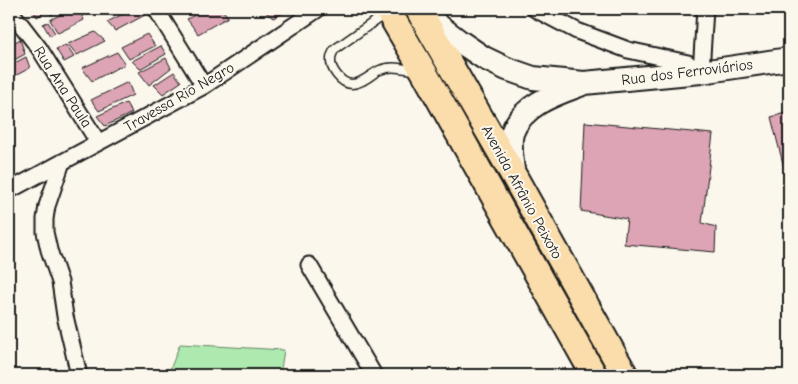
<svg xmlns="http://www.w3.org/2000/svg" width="798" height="384" viewBox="0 0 798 384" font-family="'Comic Neue',sans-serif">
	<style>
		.green { fill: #aeeab0; stroke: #658366 }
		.building { fill: #dca4b5; stroke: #1c1c1c }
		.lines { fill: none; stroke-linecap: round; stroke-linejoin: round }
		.service-casing { stroke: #1c1c1c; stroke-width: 11 }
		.minor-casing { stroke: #1c1c1c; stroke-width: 19 }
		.secondary-casing { stroke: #1c1c1c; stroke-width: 26 }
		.primary-casing { stroke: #1c1c1c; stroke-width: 29 }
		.service { stroke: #fbf7ec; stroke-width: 8 }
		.minor { stroke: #fbf7ec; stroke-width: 15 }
		.secondary { stroke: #fbf7ec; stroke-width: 22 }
		.primary { stroke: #fbddab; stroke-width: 25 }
		.labels { text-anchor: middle; stroke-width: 4; stroke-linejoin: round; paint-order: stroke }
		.street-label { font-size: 15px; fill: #1c1c1c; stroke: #fbf7ec }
	</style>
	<rect width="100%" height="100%" fill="#fbf7ec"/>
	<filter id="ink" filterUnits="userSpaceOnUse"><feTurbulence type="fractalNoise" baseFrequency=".02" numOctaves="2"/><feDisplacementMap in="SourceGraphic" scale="10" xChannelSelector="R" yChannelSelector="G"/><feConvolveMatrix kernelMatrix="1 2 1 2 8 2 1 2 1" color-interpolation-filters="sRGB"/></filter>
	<g filter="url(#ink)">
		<path class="green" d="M 180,344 L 284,350 L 280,375 L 168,375 Z"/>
		<path class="building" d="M 32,9 L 42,9 L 44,13 L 37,17 Z
			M 46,9 L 61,9 L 51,15 Z
			M 71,9 L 79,9 L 84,20 L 58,33 L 50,20 Z
			M 105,9 L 125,9 L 112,15 Z
			M 133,9 L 142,9 L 145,15 L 115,31 L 107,22 Z
			M 206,9 L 222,9 L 228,17 L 198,34 L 187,19 Z
			M 262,9 L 292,9 L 273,18 Z
			M 48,22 L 55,33 L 50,36 L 43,24 Z
			M 95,32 L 105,41 L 77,55 L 68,44 Z
			M 147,34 L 155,46 L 129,59 L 121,47 Z
			M 20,39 L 25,54 L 9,63 L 9,46 Z
			M 66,45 L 74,57 L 64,62 L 56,49 Z
			M 161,46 L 166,54 L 140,69 L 132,61 Z
			M 117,52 L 125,64 L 92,81 L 82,68 Z
			M 26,57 L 30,68 L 9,79 L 9,66 Z
			M 166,58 L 171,68 L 149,85 L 139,72 Z
			M 174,72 L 181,82 L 163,94 L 154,85 Z
			M 128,82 L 133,95 L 99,111 L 91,100 Z
			M 126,103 L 132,113 L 105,126 L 97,116 Z
			M 789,112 L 789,187 L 771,117 Z
			M 585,122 L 713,134 L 702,223 L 716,227 L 715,252 L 624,244 L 627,219 L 581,211 Z"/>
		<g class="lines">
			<g class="service-casing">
				<path id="service" d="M 385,14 L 335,49 C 333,52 331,55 331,59 C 330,69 341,84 352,84 C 362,84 371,74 380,70 C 392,65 406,69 418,71"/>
			</g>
			<g class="minor-casing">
				<path id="minor" d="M 9,9 L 39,48 L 98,142
					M 156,9 L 204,86
					M 535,9 L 577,31 L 628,50 L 688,63 L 695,73
					M 701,72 L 705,9
					M 62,162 L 47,206 L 45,219 L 45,232 L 49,250 L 60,282 L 65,316 L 79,375
					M 9,190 L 12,189 L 204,86 L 318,9
					M 309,265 L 374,375"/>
			</g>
			<g class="secondary-casing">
				<path id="secondary" d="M 422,13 L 459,41 L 484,58 L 507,69 L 533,78 L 584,83 L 701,72 L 789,59
					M 514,176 C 512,164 509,145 512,133 C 522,105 555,94 580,85"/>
			</g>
			<g class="primary-casing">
				<path id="primary" d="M 387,9 L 424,72 L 594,375
					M 418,9 L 514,176 L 625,375"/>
			</g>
			<use href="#service" class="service"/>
			<use href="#minor" class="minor"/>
			<use href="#secondary" class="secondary"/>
			<use href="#primary" class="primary"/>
		</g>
	</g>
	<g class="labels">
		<g class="street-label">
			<text transform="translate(687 72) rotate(-7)" y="5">Rua dos Ferroviários</text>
			<text transform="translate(63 87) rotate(57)" y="5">Rua Ana Paula</text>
			<text transform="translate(179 97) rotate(-30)" y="5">Travessa Rio Negro</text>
			<text transform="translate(522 192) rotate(61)" y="5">Avenida Afrânio Peixoto</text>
		</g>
	</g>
	<rect width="798" height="384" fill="none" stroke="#fbf7ec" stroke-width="30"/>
	<rect x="15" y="15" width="768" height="354" fill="none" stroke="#1c1c1c" stroke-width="2" filter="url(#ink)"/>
</svg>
